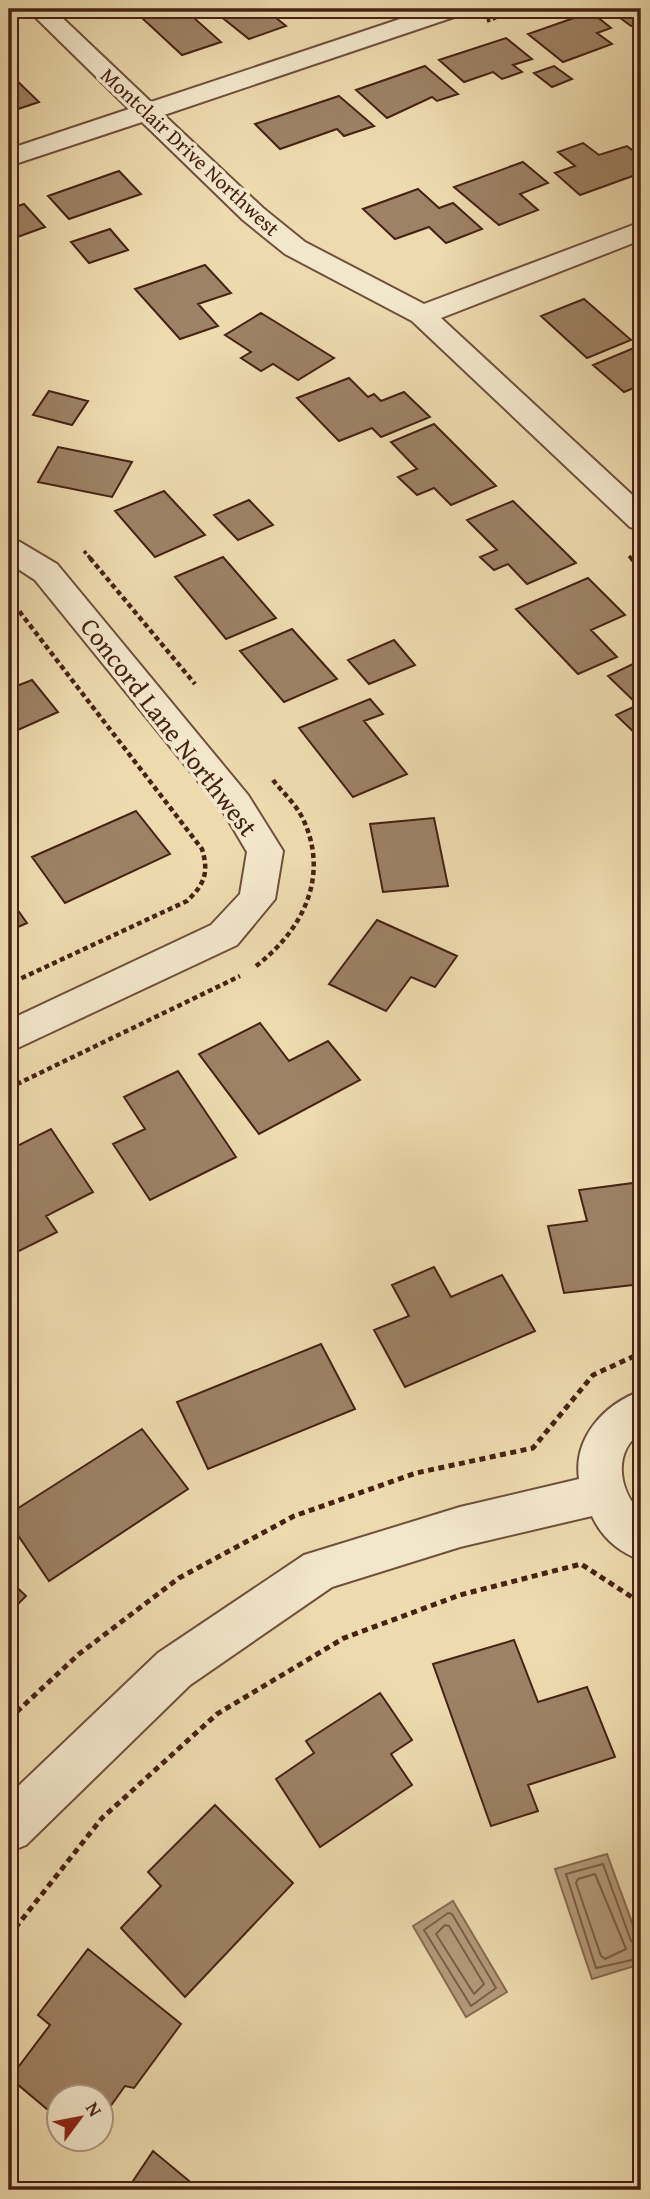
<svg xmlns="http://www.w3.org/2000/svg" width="650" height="2199" viewBox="0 0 650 2199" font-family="'Gentium Book Plus',serif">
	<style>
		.water { fill: #b49b7b; stroke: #886b52; stroke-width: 2 }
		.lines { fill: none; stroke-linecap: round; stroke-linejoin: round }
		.shore { stroke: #7d5e48; stroke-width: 2 }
		.building { fill: #9d8265; stroke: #462215; stroke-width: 2 }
		.street-casing { stroke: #70503c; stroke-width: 4 }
		.path-far2 { stroke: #462215; stroke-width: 3.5; stroke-dasharray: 3.5 2.5; stroke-linecap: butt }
		.path-far1 { stroke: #462215; stroke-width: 4.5; stroke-dasharray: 5 3.5; stroke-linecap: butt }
		.path { stroke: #462215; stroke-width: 5; stroke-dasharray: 6 4.5; stroke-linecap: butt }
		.street { fill: #f3e7cb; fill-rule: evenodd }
		.labels { text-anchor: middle; stroke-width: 7; stroke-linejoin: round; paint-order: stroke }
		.far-street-label { font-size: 21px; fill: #462215; stroke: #f3e7cb }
		.street-label { font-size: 26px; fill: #462215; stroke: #f3e7cb }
	</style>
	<rect width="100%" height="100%" fill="#eddaaf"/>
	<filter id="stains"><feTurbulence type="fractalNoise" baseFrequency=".00286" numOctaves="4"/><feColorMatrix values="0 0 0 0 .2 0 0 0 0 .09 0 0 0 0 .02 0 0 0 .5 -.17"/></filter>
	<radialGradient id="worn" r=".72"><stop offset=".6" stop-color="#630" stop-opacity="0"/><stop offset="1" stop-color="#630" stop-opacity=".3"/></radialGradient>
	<path class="water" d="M 607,1854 L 641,1947 L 641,1964 L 592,1979 L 555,1869 Z
		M 453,1901 L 507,1992 L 466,2017 L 413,1926 Z"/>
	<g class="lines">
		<path class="shore" d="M 595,1874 L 626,1949 L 605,1959 L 601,1956 L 576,1883 L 578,1879 Z
			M 448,1913 L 452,1914 L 496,1988 L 471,2006 L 424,1930 Z
			M 445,1925 L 449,1926 L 484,1984 L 474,1994 L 436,1934 Z
			M 641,1946 L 631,1941 L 603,1864 L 566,1874 L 596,1968 L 641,1958"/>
	</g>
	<path class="building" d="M 172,9 L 209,9 L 213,12 L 194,18 L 221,42 L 182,55 L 142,18 Z
		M 253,9 L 265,9 L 286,26 L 249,39 L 224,19 Z
		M 608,9 L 641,9 L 641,23 L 631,26 Z
		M 591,12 L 611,28 L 597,33 L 612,44 L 563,62 L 528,34 Z
		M 506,38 L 532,59 L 513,65 L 522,72 L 502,79 L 493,72 L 464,82 L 439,60 Z
		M 425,66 L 458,94 L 437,101 L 432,97 L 387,118 L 356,90 Z
		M 554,66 L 572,79 L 552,87 L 534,73 Z
		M 9,73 L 39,102 L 9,112 Z
		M 339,96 L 374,126 L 344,136 L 337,129 L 280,149 L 255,124 Z
		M 583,143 L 599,155 L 627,146 L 641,157 L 641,173 L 580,195 L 555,173 L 575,166 L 558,152 Z
		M 523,162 L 548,183 L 520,194 L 538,210 L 499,225 L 454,187 Z
		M 119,171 L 141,194 L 69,219 L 48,196 Z
		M 418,189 L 439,208 L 453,203 L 482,229 L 446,243 L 429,227 L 395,239 L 363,209 Z
		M 24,204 L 45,227 L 9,240 L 9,209 Z
		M 110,229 L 128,250 L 89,263 L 71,242 Z
		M 205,265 L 231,293 L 198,304 L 218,326 L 180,339 L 135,289 Z
		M 584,299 L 631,340 L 587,358 L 541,316 Z
		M 261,313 L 334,358 L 298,380 L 273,364 L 261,371 L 241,358 L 251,352 L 225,335 Z
		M 641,345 L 641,385 L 624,392 L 593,365 Z
		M 349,378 L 368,397 L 374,394 L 381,401 L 404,392 L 430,417 L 381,437 L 372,428 L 339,441 L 297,398 Z
		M 49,391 L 88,401 L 72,425 L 33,415 Z
		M 434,424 L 496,486 L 451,505 L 434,488 L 417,495 L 398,477 L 417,469 L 391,442 Z
		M 58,447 L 132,462 L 112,497 L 38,482 Z
		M 164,491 L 205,535 L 155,557 L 115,511 Z
		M 249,500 L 273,525 L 238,540 L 214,515 Z
		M 513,501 L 576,563 L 527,584 L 508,564 L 494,570 L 480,557 L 497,550 L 467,520 Z
		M 223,557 L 276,618 L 226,639 L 175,577 Z
		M 588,578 L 625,615 L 591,630 L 617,657 L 578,674 L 516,609 Z
		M 292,629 L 337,679 L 284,702 L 240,651 Z
		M 394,640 L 415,665 L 369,684 L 348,660 Z
		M 641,660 L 641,739 L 616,715 L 638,705 L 608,676 Z
		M 32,680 L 58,712 L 9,734 L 9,689 Z
		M 370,699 L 383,714 L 364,721 L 407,774 L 353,797 L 299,728 Z
		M 136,811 L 170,854 L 65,903 L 32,857 Z
		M 434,818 L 448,886 L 383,892 L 370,824 Z
		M 9,898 L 27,923 L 9,931 Z
		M 377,920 L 457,956 L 435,987 L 411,977 L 386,1011 L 329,984 Z
		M 260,1023 L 289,1061 L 328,1041 L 360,1080 L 259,1134 L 199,1054 Z
		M 178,1071 L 236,1157 L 150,1200 L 113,1144 L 145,1129 L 124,1097 Z
		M 51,1129 L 93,1192 L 46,1216 L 57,1232 L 13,1254 L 9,1245 L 9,1150 Z
		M 641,1182 L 641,1284 L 564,1293 L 548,1226 L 587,1221 L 579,1190 Z
		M 434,1267 L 451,1297 L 502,1275 L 535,1331 L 405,1387 L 374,1330 L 409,1316 L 392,1285 Z
		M 321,1344 L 355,1409 L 208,1469 L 177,1402 Z
		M 142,1429 L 188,1489 L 49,1581 L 9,1522 L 9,1514 Z
		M 9,1580 L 26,1596 L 9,1613 Z
		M 514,1640 L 538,1702 L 587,1687 L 615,1757 L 528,1785 L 538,1811 L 491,1826 L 433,1664 Z
		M 380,1693 L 412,1740 L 391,1754 L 412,1785 L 320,1847 L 276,1779 L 314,1753 L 306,1741 Z
		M 215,1805 L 293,1883 L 185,1997 L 121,1928 L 161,1886 L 148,1872 Z
		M 88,1949 L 181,2024 L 134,2088 L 125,2086 L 102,2118 L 102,2098 L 60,2098 L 60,2120 L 10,2078 L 50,2025 L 38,2015 Z
		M 153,2151 L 200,2190 L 127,2190 Z"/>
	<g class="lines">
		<g class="street-casing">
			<path id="street" d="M 27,9 L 53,9 L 151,102 L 430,9 L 466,9 L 463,14 L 164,115 L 263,208 L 305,242 L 424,304 L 641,222 L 641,240 L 441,318 L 641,503 L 641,530 L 630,527 L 412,321 L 285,254 L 243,220 L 142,122 L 9,166 L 9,149 L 129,109 Z
				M 9,538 L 20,542 L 57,564 L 248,795 L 283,851 L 275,899 L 237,945 L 9,1052 L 9,1020 L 211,925 L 240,894 L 247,852 L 224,813 L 35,580 L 9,563 Z
				M 641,1391 L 641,1432 C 612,1453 619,1491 641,1513 L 641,1560 C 619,1552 602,1538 592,1516 L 460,1547 L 332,1587 L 190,1685 L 26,1845 L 9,1852 L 9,1795 L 158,1653 L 304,1555 L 460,1507 L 579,1479 C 573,1437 605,1404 641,1391 Z"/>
		</g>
		<path class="path-far2" d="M 487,21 L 522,9
			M 84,551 L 91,559
			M 629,556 L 632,559"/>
		<path class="path-far1" d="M 90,558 L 195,684
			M 631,558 L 641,568
			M 9,598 L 202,849 C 209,872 205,884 187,901 L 9,984
			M 256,966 C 303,930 330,876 303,819 C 296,804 283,793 273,780
			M 9,1088 L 240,976"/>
		<path class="path" d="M 9,1719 L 79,1654 L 179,1578 L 294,1516 L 416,1473 L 533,1448 L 593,1375 L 641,1353
			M 9,1936 L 102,1818 L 217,1714 L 344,1638 L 460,1595 L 581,1564 L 641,1603"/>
		<use href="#street" class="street"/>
	</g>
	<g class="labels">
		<g class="far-street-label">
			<text transform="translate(190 152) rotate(43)" y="7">Montclair Drive Northwest</text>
		</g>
		<g class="street-label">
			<text transform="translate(169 727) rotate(52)" y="9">Concord Lane Northwest</text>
		</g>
	</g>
	<rect width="650" height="2199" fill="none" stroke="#eddaaf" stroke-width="35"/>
	<rect x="10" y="10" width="629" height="2178" fill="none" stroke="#462215" stroke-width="3.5"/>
	<rect x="18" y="18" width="615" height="2164" fill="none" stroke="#462215" stroke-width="2"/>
	<g transform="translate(80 2118) rotate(58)"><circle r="33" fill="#f3e7cb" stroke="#ae9882" stroke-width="2"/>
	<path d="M0-5L12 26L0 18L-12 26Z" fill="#8f2418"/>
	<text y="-10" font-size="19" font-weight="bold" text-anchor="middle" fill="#462215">N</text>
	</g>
	<rect width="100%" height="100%" filter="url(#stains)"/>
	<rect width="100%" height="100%" fill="url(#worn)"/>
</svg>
